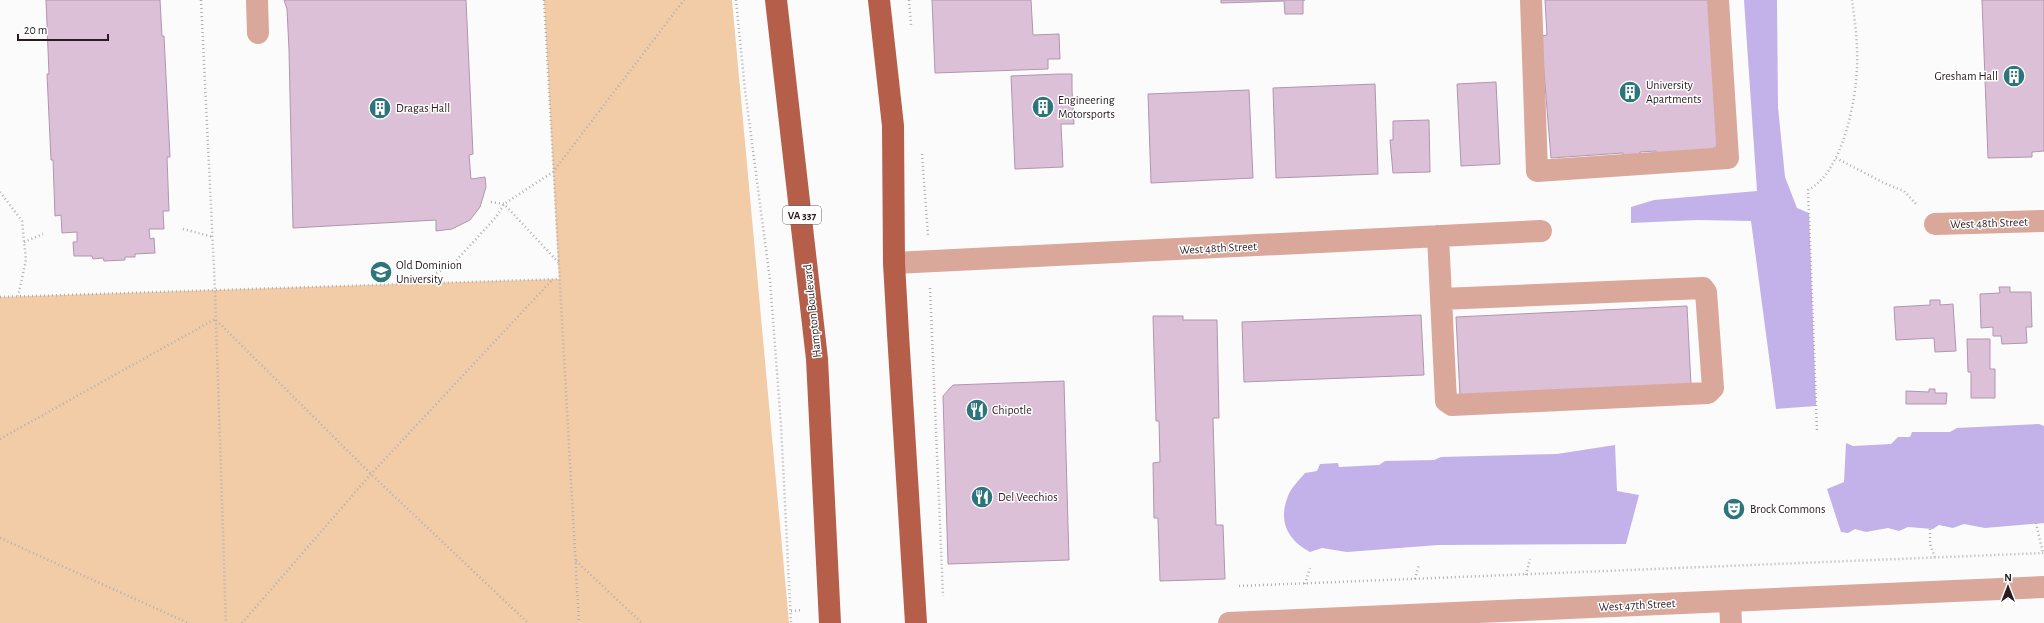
<svg xmlns="http://www.w3.org/2000/svg" width="2044" height="623" viewBox="0 0 2044 623" font-family="'Alegreya Sans',sans-serif">
	<style>
		.green { fill: #f2cca6 }
		.water { fill: #c2b2e9 }
		.building { fill: #dcc0d8; stroke: #b096ad }
		.lines { fill: none; stroke-linecap: round; stroke-linejoin: round }
		.path { stroke: #b3aeaf; stroke-width: 2.5; stroke-dasharray: 1 3; stroke-linecap: butt }
		.minor { stroke: #daa79b; stroke-width: 22 }
		.major { stroke: #b55e4a; stroke-width: 22 }
		.labels { text-anchor: middle; stroke-width: 3; stroke-linejoin: round; paint-order: stroke }
		.shield { fill: #fff; stroke: #695f62; stroke-width: 1 }
		.shield-label { font-size: 11px; font-weight: bold; fill: #291b1f }
		.poi-label { font-size: 12px; fill: #291b1f; stroke: #fff; text-anchor: start }
		.street-label { font-size: 12px; fill: #291b1f; stroke: #fff }
	</style>
	<rect width="100%" height="100%" fill="#fbfbfb"/>
	<path class="green" d="M 544,0 L 732,0 L 789,623 L 0,623 L 0,297 L 559,279 Z"/>
	<path class="water" d="M 1744,0 L 1777,0 L 1778,107 L 1785,177 L 1797,208 L 1809,213 L 1816,406 L 1776,409 L 1751,221 L 1698,220 L 1631,223 L 1631,207 L 1654,200 L 1757,191 Z
		M 2039,424 L 2044,426 L 2044,523 L 1985,528 L 1964,524 L 1953,528 L 1939,525 L 1933,529 L 1908,527 L 1899,531 L 1888,528 L 1866,532 L 1855,529 L 1848,533 L 1841,532 L 1827,489 L 1844,482 L 1846,443 L 1853,446 L 1891,444 L 1898,437 L 1910,437 L 1912,432 L 1950,432 L 1957,428 Z
		M 1615,445 L 1617,491 L 1639,495 L 1626,544 L 1438,545 L 1347,552 L 1322,548 L 1310,552 C 1287,540 1278,521 1288,496 C 1291,488 1299,480 1305,473 L 1317,471 L 1320,464 L 1338,463 L 1339,467 L 1379,465 L 1385,461 L 1434,460 L 1441,457 L 1557,454 Z"/>
	<path class="building" d="M 46,0 L 160,0 L 162,36 L 164,36 L 170,157 L 167,157 L 169,211 L 163,211 L 164,229 L 149,229 L 150,239 L 154,238 L 155,253 L 135,254 L 135,257 L 125,257 L 125,260 L 104,261 L 103,258 L 93,259 L 92,256 L 74,256 L 73,242 L 77,242 L 77,232 L 62,233 L 61,215 L 55,216 L 53,160 L 51,160 L 47,74 L 49,74 Z
		M 284,0 L 466,0 L 473,154 L 469,155 L 471,179 L 485,177 L 486,187 L 480,207 L 470,220 L 452,229 L 436,231 L 436,220 L 293,228 L 289,50 L 287,9 Z
		M 932,0 L 1031,0 L 1033,35 L 1059,34 L 1060,59 L 1048,59 L 1048,69 L 935,73 Z
		M 1221,0 L 1305,0 L 1303,0 L 1303,14 L 1285,14 L 1284,1 L 1221,3 Z
		M 1545,0 L 1710,0 L 1717,148 L 1714,148 L 1714,151 L 1656,156 L 1656,151 L 1640,152 L 1640,155 L 1623,156 L 1623,153 L 1551,158 L 1541,36 L 1547,35 Z
		M 1982,0 L 2044,0 L 2044,151 L 2032,152 L 2032,157 L 1988,158 Z
		M 1059,74 L 1072,74 L 1072,90 L 1074,124 L 1061,124 L 1063,167 L 1015,169 L 1011,76 Z
		M 1496,82 L 1500,164 L 1461,166 L 1457,84 Z
		M 1375,84 L 1378,174 L 1276,178 L 1273,88 Z
		M 1249,90 L 1253,178 L 1151,183 L 1148,94 Z
		M 1429,120 L 1430,172 L 1393,173 L 1390,140 L 1393,140 L 1393,121 Z
		M 1999,287 L 2010,287 L 2010,292 L 2031,292 L 2032,327 L 2026,327 L 2027,343 L 2002,344 L 2001,336 L 1993,336 L 1993,327 L 1981,328 L 1980,294 L 2000,293 Z
		M 1930,300 L 1940,300 L 1940,305 L 1953,304 L 1956,351 L 1935,352 L 1934,338 L 1896,340 L 1894,307 L 1930,305 Z
		M 1687,306 L 1691,385 L 1460,396 L 1456,317 Z
		M 1421,315 L 1424,375 L 1244,382 L 1242,322 Z
		M 1153,316 L 1183,316 L 1183,320 L 1217,320 L 1219,418 L 1213,418 L 1216,525 L 1223,525 L 1225,579 L 1160,581 L 1158,518 L 1154,518 L 1153,463 L 1160,462 L 1159,421 L 1156,421 Z
		M 1967,339 L 1990,339 L 1990,369 L 1995,369 L 1995,398 L 1971,398 L 1971,372 L 1968,372 Z
		M 1064,381 L 1069,560 L 948,564 L 943,396 L 953,385 Z
		M 1929,389 L 1935,389 L 1935,393 L 1947,393 L 1946,404 L 1906,404 L 1906,391 L 1929,392 Z"/>
	<g class="lines">
		<path class="path" d="M 201,0 L 215,290 L 226,623
			M 544,0 L 579,623
			M 736,0 L 745,90 L 770,280 L 781,425 L 791,623
			M 909,0 L 911,25
			M 922,154 L 928,235
			M 1836,158 L 1884,183 L 1904,191 L 1917,205
			M 0,192 L 22,221 L 26,260 L 18,296
			M 491,202 L 504,204 L 559,263
			M 183,229 L 213,237
			M 24,242 L 43,234
			M 419,283 L 454,263 L 496,217 L 504,204 L 553,172 L 684,0
			M 930,288 L 943,596
			M 0,297 L 559,279
			M 1817,430 L 1808,190 C 1842,173 1856,102 1857,67 C 1858,44 1855,22 1852,0
			M 0,439 L 215,319 L 371,474 L 528,623
			M 2036,523 L 2043,553
			M 1930,529 L 1930,544 L 1935,558
			M 0,538 L 188,623
			M 576,561 L 642,623
			M 1526,575 L 1530,559
			M 1415,579 L 1419,564
			M 1305,584 L 1310,568
			M 1239,586 L 2044,553
			M 791,611 L 803,610
			M 242,623 L 371,474 L 553,279"/>
		<path class="minor" d="M 257,0 L 258,33
			M 1531,0 L 1537,171 L 1728,158 L 1718,0
			M 1935,224 L 2044,221
			M 1438,236 L 1446,401 L 1452,405 L 1708,393 L 1713,388 L 1706,292 L 1703,288 L 1441,299
			M 894,263 L 1541,231
			M 1730,601 L 1731,623
			M 1229,623 L 2044,587"/>
		<path class="major" d="M 776,0 L 817,359 L 830,623
			M 879,0 L 893,126 L 894,263 L 898,334 L 916,623"/>
	</g>
	<defs>
		<g id="building-disc" transform="scale(1.15)"><circle r="9.5" fill="#2c767b" stroke="#fff"/><path d="M-4-6H4V6H1V3H-1V6H-4ZM-2.5-4.3h1.7v1.8h-1.7ZM.8-4.3h1.7v1.8H.8ZM-2.5-1h1.7V.8h-1.7ZM.8-1h1.7V.8H.8Z" fill="#fff"/></g>
		<g id="university-disc" transform="scale(1.15)"><circle r="9.5" fill="#2c767b" stroke="#fff"/><path d="M0-5L7-2L0 1L-7-2ZM-4 1L0 2.5L4 1V4Q0 6-4 4Z" fill="#fff"/></g>
		<g id="restaurant-disc" transform="scale(1.15)"><circle r="9.5" fill="#2c767b" stroke="#fff"/><path d="M-5-6h1v4h1v-4h1v4h1v-4h1v5L-1.5 .5V6h-2V.5L-5-1ZM5-6V6H3V1.5H1.5Q1.5-4 5-6Z" fill="#fff"/></g>
		<g id="theatre-disc" transform="scale(1.15)"><circle r="9.5" fill="#2c767b" stroke="#fff"/><path d="M-5-5.5Q0-4 5-5.5V0Q5 5 0 6Q-5 5-5 0ZM-3.3-2.5H-1v1.5H-3.3ZM1-2.5H3.3v1.5H1ZM-2.8 1Q0 5.5 2.8 1Z" fill="#fff"/></g>
	</defs>
	<g fill-rule="evenodd">
		<use href="#building-disc" x="2014" y="76"/>
		<use href="#building-disc" x="1630" y="92"/>
		<use href="#building-disc" x="1043" y="107"/>
		<use href="#building-disc" x="380" y="108"/>
		<use href="#university-disc" x="381" y="272"/>
		<use href="#restaurant-disc" x="977" y="410"/>
		<use href="#restaurant-disc" x="982" y="497"/>
		<use href="#theatre-disc" x="1734" y="509"/>
	</g>
	<g class="labels">
		<rect class="shield" x="783" y="206" width="38" height="18" rx="3"/>
		<g class="shield-label">
			<text x="802" y="219">VA 337</text>
		</g>
		<g class="poi-label">
			<text x="1998" y="80" text-anchor="end">Gresham Hall</text>
			<text x="1646" y="89">University<tspan x="1646" dy="14">Apartments</tspan></text>
			<text x="1058" y="104">Engineering<tspan x="1058" dy="14">Motorsports</tspan></text>
			<text x="396" y="112">Dragas Hall</text>
			<text x="396" y="269">Old Dominion<tspan x="396" dy="14">University</tspan></text>
			<text x="992" y="414">Chipotle</text>
			<text x="998" y="501">Del Veechios</text>
			<text x="1750" y="513">Brock Commons</text>
		</g>
		<g class="street-label">
			<text transform="translate(1989 223) rotate(-2)" y="4">West 48th Street</text>
			<text transform="translate(1218 248) rotate(-3)" y="4">West 48th Street</text>
			<text transform="translate(812 311) rotate(-96)" y="4">Hampton Boulevard</text>
			<text transform="translate(1637 605) rotate(-3)" y="4">West 47th Street</text>
		</g>
	</g>
	<g transform="translate(2008 587)" stroke="#ffffff" stroke-width="3" paint-order="stroke">
	<path d="M0-3L7 15L0 10L-7 15Z" fill="#291b1f"/>
	<text y="-6" font-size="11" font-weight="bold" text-anchor="middle" fill="#291b1f">N</text>
	</g>
	<path d="M18 34v6h90v-6" fill="none" stroke="#291b1f" stroke-width="2"/>
	<text x="24" y="34" font-size="12" fill="#291b1f" stroke="#ffffff" stroke-width="3" paint-order="stroke">20 m</text>
</svg>
